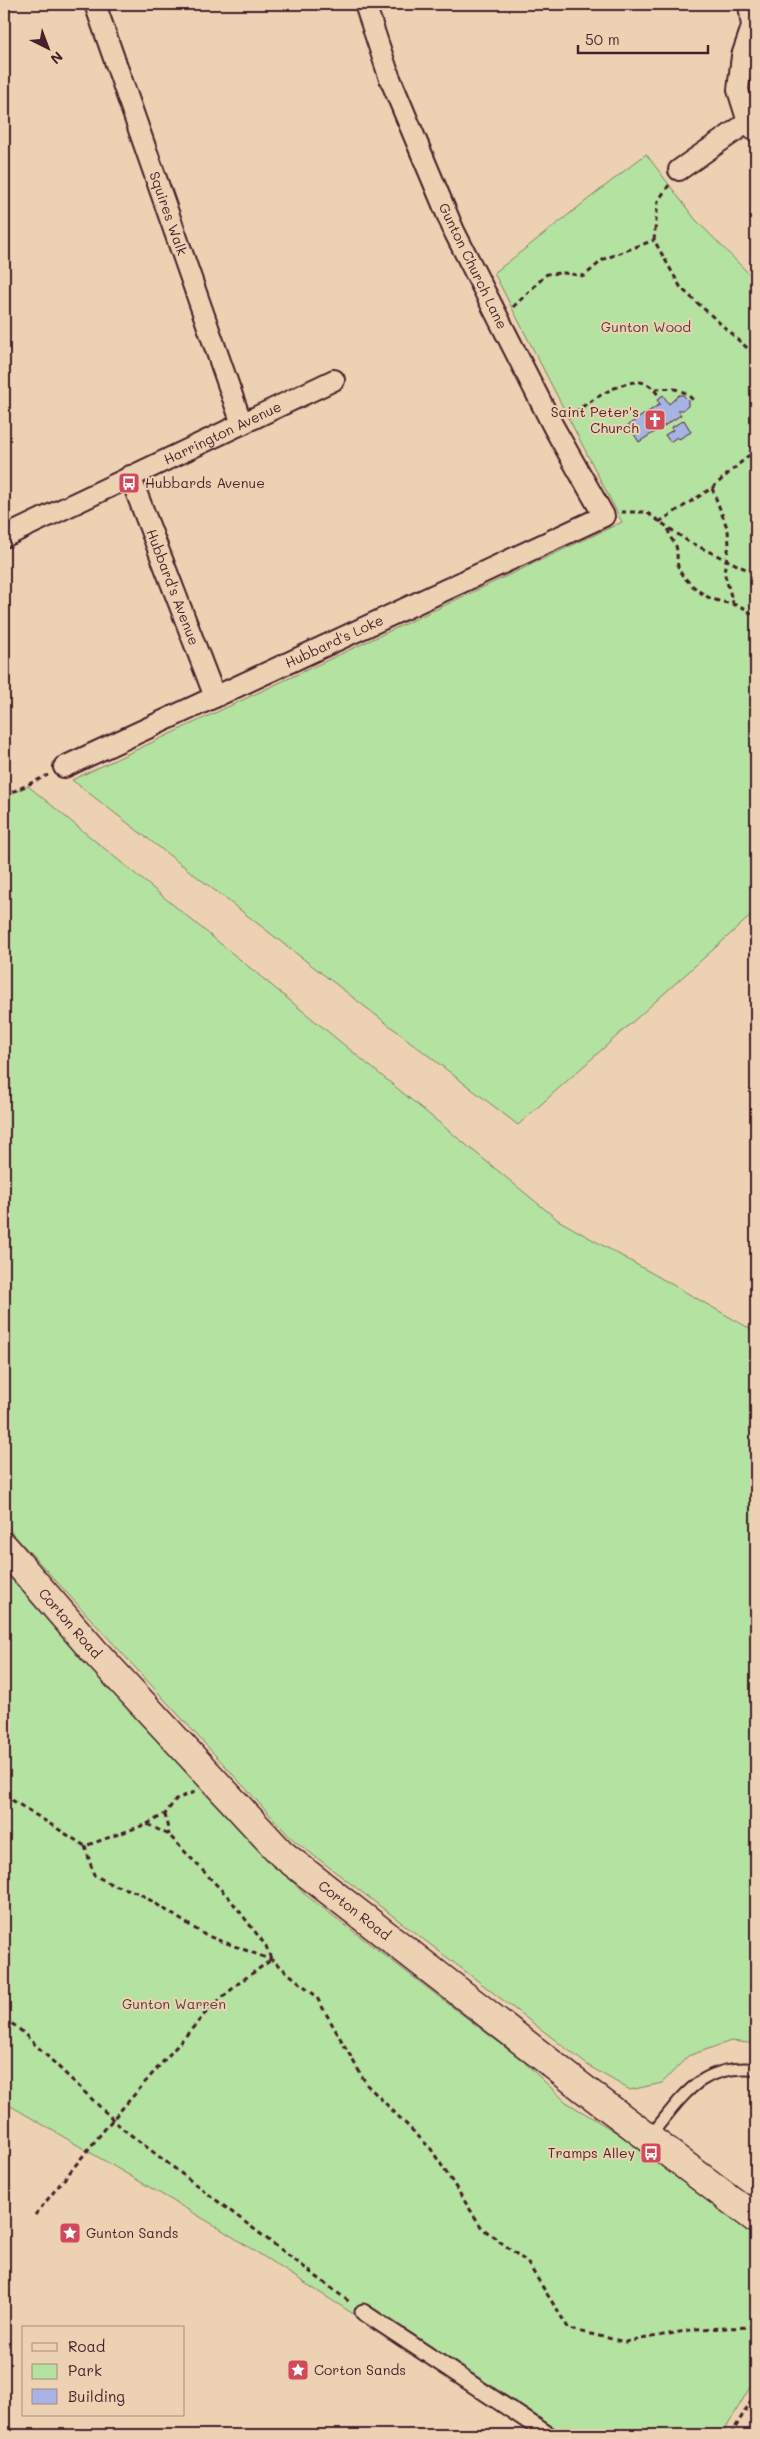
<svg xmlns="http://www.w3.org/2000/svg" width="760" height="2439" viewBox="0 0 760 2439" font-family="Mali,sans-serif">
	<style>
		.green { fill: #b3e2a1; stroke: #7e8066 }
		.building { fill: #a7b3e3; stroke: #4a1f2b }
		.lines { fill: none; stroke-linecap: round; stroke-linejoin: round }
		.service-casing { stroke: #4a1f2b; stroke-width: 14 }
		.pedestrian-casing { stroke: #4a1f2b; stroke-width: 19 }
		.minor-casing { stroke: #4a1f2b; stroke-width: 24 }
		.secondary-casing { stroke: #4a1f2b; stroke-width: 31 }
		.path { stroke: #4a1f2b; stroke-width: 3; stroke-dasharray: 5 4; stroke-linecap: butt }
		.service { stroke: #ecd2b3; stroke-width: 10 }
		.pedestrian { stroke: #ecd2b3; stroke-width: 15 }
		.minor { stroke: #ecd2b3; stroke-width: 20 }
		.secondary { stroke: #ecd2b3; stroke-width: 28 }
		.labels { text-anchor: middle; stroke-width: 4; stroke-linejoin: round; paint-order: stroke }
		.street-label { font-size: 14px; fill: #4a1f2b; stroke: #ecd2b3 }
		.park-label { font-size: 14px; fill: #5a3c3d; stroke: #ecd2b3 }
		.poi-label { font-size: 14px; fill: #4a1f2b; stroke: #ecd2b3; text-anchor: start }
	</style>
	<rect width="100%" height="100%" fill="#ecd2b3"/>
	<filter id="ink" filterUnits="userSpaceOnUse"><feTurbulence type="fractalNoise" baseFrequency=".02" numOctaves="2"/><feDisplacementMap in="SourceGraphic" scale="10" xChannelSelector="R" yChannelSelector="G"/><feConvolveMatrix kernelMatrix="1 2 1 2 8 2 1 2 1" color-interpolation-filters="sRGB"/></filter>
	<g filter="url(#ink)">
		<path class="green" d="M 646,154 L 695,219 L 756,281 L 756,911 L 518,1125 L 72,780 L 622,522 L 494,273 Z
			M 28,786 L 558,1220 L 756,1332 L 756,2044 L 731,2041 L 688,2056 L 662,2083 L 630,2090 L 589,2066 L 291,1838 L 4,1524 L 4,797 Z
			M 4,1568 L 302,1892 L 523,2061 L 566,2102 L 647,2151 L 756,2236 L 756,2377 L 722,2435 L 543,2435 L 214,2225 L 4,2102 Z"/>
		<path class="building" d="M 663,395 L 669,404 L 679,395 L 683,395 L 688,400 L 688,406 L 683,410 L 678,410 L 681,415 L 639,442 L 628,425 L 660,404 L 657,400 Z
			M 684,420 L 691,432 L 679,439 L 677,437 L 670,442 L 665,435 L 673,430 L 672,427 Z"/>
		<g class="lines">
			<g class="service-casing">
				<path id="service" d="M 650,2136 C 683,2097 699,2064 756,2069"/>
			</g>
			<g class="pedestrian-casing">
				<path id="pedestrian" d="M 363,2312 L 549,2435"/>
			</g>
			<g class="minor-casing">
				<g id="minor">
					<path id="s1" d="M 95,4 L 242,424"/>
					<path d="M 749,4 L 752,27 L 742,56 L 738,90 L 748,122 L 756,132"/>
					<path d="M 679,170 L 748,122"/>
					<path id="s2" d="M 130,476 L 215,697"/>
					<path id="s3" d="M 4,537 L 334,380"/>
					<path id="s4" d="M 64,767 L 604,516 L 553,426 L 454,231 L 389,76 L 365,4"/>
				</g>
			</g>
			<g class="secondary-casing">
				<g id="secondary">
					<path id="s5" d="M 4,1547 L 93,1650 L 282,1854 L 584,2089 L 756,2219"/>
				</g>
			</g>
			<path class="path" d="M 669,185 L 658,201 L 654,240 L 681,288 L 756,356
				M 513,307 L 547,274 L 564,273 L 584,276 L 604,259 L 654,240
				M 655,389 C 672,388 681,387 693,400
				M 567,417 C 586,405 615,382 638,382 C 649,382 655,390 660,398
				M 712,488 L 756,449
				M 621,512 L 646,512 L 689,542 L 756,574
				M 659,522 L 712,488 L 728,530 L 729,545 L 724,572 L 733,603
				M 669,529 C 668,538 673,539 676,546 C 679,556 674,565 683,576 C 688,582 699,592 706,596 C 722,606 753,600 756,626
				M 4,796 L 48,775
				M 4,1795 L 85,1846 L 147,1824 L 169,1835 L 230,1899 L 266,1946 L 271,1959
				M 165,1814 L 169,1835
				M 147,1824 L 165,1814 L 176,1799 L 195,1792
				M 85,1846 L 94,1875 L 111,1884 L 139,1893 L 205,1935 L 272,1960 L 316,1996 L 367,2085 L 431,2149 L 482,2228 L 527,2262 L 569,2329 L 625,2342 L 696,2329 L 756,2327
				M 4,2019 L 17,2027 L 123,2129 L 351,2303
				M 35,2215 L 113,2119 L 210,2008 L 240,1982 L 271,1960
				M 731,2435 L 756,2392"/>
			<use href="#service" class="service"/>
			<use href="#pedestrian" class="pedestrian"/>
			<use href="#minor" class="minor"/>
			<use href="#secondary" class="secondary"/>
		</g>
	</g>
	<defs>
		<g id="church-square" transform="scale(1.125)"><rect x="-9" y="-9" width="18" height="18" rx="4" fill="#d1495b" stroke="#ecd2b3"/><path d="M-1.2-6h2.4v3.5h3.3v2.4h-3.3V6h-2.4V-.1h-3.3v-2.4h3.3Z" fill="#fff"/></g>
		<g id="bus-square" transform="scale(1.125)"><rect x="-9" y="-9" width="18" height="18" rx="4" fill="#d1495b" stroke="#ecd2b3"/><path d="M-5-6H5V4H4V6H2V4H-2V6H-4V4H-5ZM-3.5-4V0h7V-4ZM-3.5 1.2v1.5H-2V1.2ZM2 1.2v1.5H3.5V1.2Z" fill="#fff"/></g>
		<g id="sight-square" transform="scale(1.125)"><rect x="-9" y="-9" width="18" height="18" rx="4" fill="#d1495b" stroke="#ecd2b3"/><path d="M0-6L1.8-2.2L6-1.7L2.9 1.2L3.7 5.4L0 3.3L-3.7 5.4L-2.9 1.2L-6-1.7L-1.8-2.2Z" fill="#fff"/></g>
	</defs>
	<g fill-rule="evenodd">
		<use href="#church-square" x="655" y="420"/>
		<use href="#bus-square" x="129" y="483"/>
		<use href="#bus-square" x="651" y="2153"/>
		<use href="#sight-square" x="70" y="2233"/>
		<use href="#sight-square" x="298" y="2370"/>
	</g>
	<g class="labels">
		<g class="street-label">
			<text dy="5" stroke="none"><textPath href="#s1" startOffset="222">Squires Walk</textPath></text>
			<text transform="translate(473 266) rotate(64)" y="5">Gunton Church Lane</text>
			<text dy="5" stroke="none"><textPath href="#s3" startOffset="242">Harrington Avenue</textPath></text>
			<text dy="5" stroke="none"><textPath href="#s2" startOffset="119">Hubbard's Avenue</textPath></text>
			<text dy="5" stroke="none"><textPath href="#s4" startOffset="298">Hubbard's Loke</textPath></text>
			<text dy="5" stroke="none"><textPath href="#s5" startOffset="101">Corton Road</textPath></text>
			<text dy="5" stroke="none"><textPath href="#s5" startOffset="506">Corton Road</textPath></text>
		</g>
		<g class="park-label">
			<text x="646" y="332">Gunton Wood</text>
			<text x="174" y="2009">Gunton Warren</text>
		</g>
		<g class="poi-label">
			<text x="639" y="417" text-anchor="end">Saint Peter's<tspan x="639" dy="16">Church</tspan></text>
			<text x="145" y="488">Hubbards Avenue</text>
			<text x="635" y="2158" text-anchor="end">Tramps Alley</text>
			<text x="86" y="2238">Gunton Sands</text>
			<text x="314" y="2375">Corton Sands</text>
		</g>
	</g>
	<rect width="760" height="2439" fill="none" stroke="#ecd2b3" stroke-width="20"/>
	<rect x="10" y="10" width="740" height="2419" fill="none" stroke="#4a1f2b" stroke-width="2" filter="url(#ink)"/>
	<rect x="22" y="2326" width="162" height="90" fill="#ecd2b3" stroke="#ab8a7d"/>
	<rect x="32" y="2343" width="25" height="8" fill="#ecd2b3" stroke="#ab8a7d"/>
	<text x="68" y="2352" font-size="15" fill="#4a1f2b">Road</text>
	<rect x="32" y="2364" width="25" height="15" fill="#b3e2a1" stroke="#ab8a7d"/>
	<text x="68" y="2376" font-size="15" fill="#4a1f2b">Park</text>
	<rect x="32" y="2389" width="25" height="15" fill="#a7b3e3" stroke="#ab8a7d"/>
	<text x="68" y="2402" font-size="15" fill="#4a1f2b">Building</text>
	<g transform="translate(48 48) rotate(138)" stroke="#ecd2b3" stroke-width="4" paint-order="stroke">
	<path d="M0-4L9 19L0 12L-9 19Z" fill="#4a1f2b"/>
	<text y="-8" font-size="14" font-weight="bold" text-anchor="middle" fill="#4a1f2b">N</text>
	</g>
	<path d="M578 45v8h130v-8" fill="none" stroke="#4a1f2b" stroke-width="2.5"/>
	<text x="585" y="45" font-size="15" fill="#4a1f2b" stroke="#ecd2b3" stroke-width="4" paint-order="stroke">50 m</text>
</svg>
